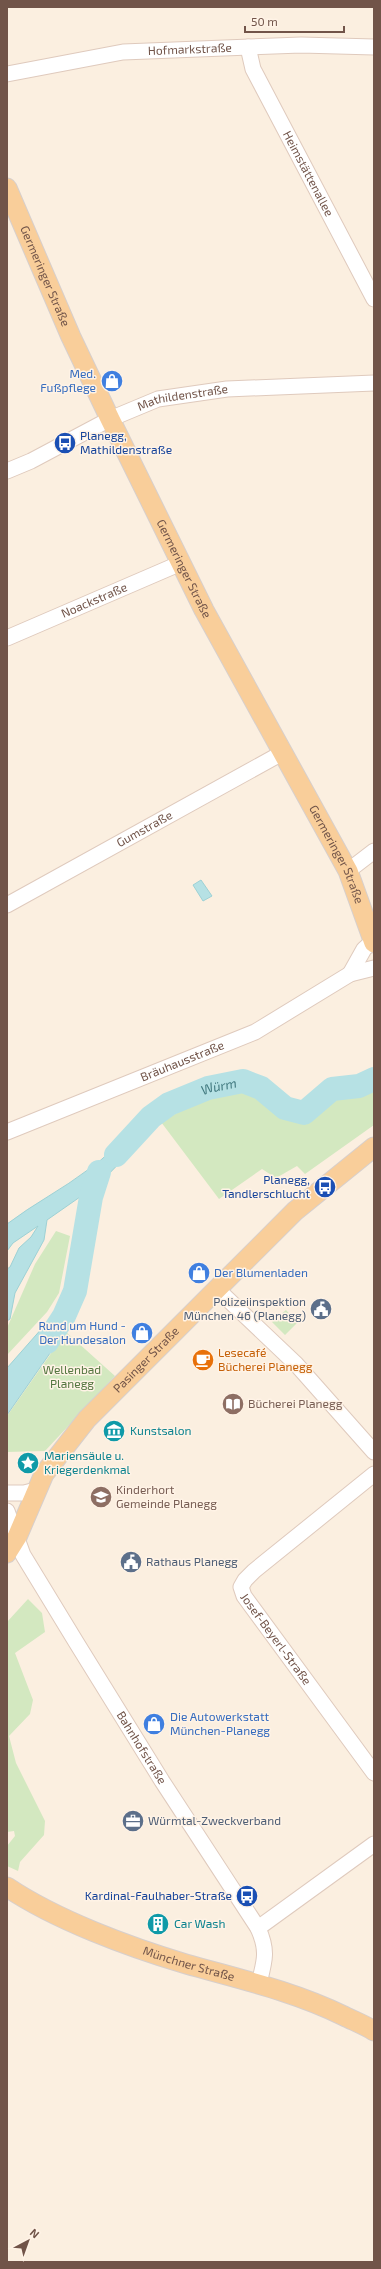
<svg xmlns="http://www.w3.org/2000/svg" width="381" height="2269" viewBox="0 0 381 2269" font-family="'Exo 2',sans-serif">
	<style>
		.green { fill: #d3e8c0 }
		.water { fill: #b6e1e4; stroke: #9dd1d5 }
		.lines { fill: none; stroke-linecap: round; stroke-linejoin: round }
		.river { stroke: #b6e1e4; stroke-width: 24 }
		.minor-casing { stroke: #dfcabd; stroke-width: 17 }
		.major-casing { stroke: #d7cfcc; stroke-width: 21 }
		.minor { stroke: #fff; stroke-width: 15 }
		.major { stroke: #f9ce9a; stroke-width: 19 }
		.labels { text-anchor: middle; stroke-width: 3; stroke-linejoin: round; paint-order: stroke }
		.street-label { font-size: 12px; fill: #715449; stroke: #fff3e6 }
		.shop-label { font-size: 12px; fill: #366cbe; stroke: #fff3e6; text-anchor: end }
		.transit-label { font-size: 12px; fill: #164399; stroke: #fff3e6; text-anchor: end }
		.service-label { font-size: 12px; fill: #4e5e75; stroke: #fff3e6; text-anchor: start }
		.food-label { font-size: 12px; fill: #c56008; stroke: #fff3e6; text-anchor: start }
		.park-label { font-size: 12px; fill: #557741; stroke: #fff3e6 }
		.education-label { font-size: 12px; fill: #785e54; stroke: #fff3e6; text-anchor: start }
		.culture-label { font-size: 12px; fill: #0d838f; stroke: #fff3e6; text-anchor: start }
		.water-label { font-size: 13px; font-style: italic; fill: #40787e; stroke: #fff3e6 }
	</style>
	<rect width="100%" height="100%" fill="#fbefe0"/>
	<path class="green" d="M 374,1086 L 374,1125 L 305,1174 L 297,1166 L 276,1178 L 262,1169 L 219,1199 L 161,1122 L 207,1096 L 234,1091 L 253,1091 L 283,1115 L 305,1120 L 336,1096 L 360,1094 Z
		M 56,1231 L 70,1236 L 59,1293 L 47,1312 L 7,1355 L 7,1328 L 35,1264 Z
		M 286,1310 L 297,1323 L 285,1335 L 272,1322 Z
		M 66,1332 L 115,1376 L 45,1451 L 7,1452 L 7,1416 Z
		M 28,1599 L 42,1613 L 45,1632 L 15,1653 L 33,1700 L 30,1714 L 9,1736 L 16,1763 L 45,1821 L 44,1835 L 20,1862 L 18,1871 L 7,1866 L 7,1846 L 15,1836 L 14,1831 L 7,1832 L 7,1622 Z"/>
	<path class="water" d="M 201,880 L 212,896 L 203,901 L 193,885 Z
		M 138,1132 L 136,1146 L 100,1183 L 47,1220 L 44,1240 L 15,1293 L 10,1319 L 7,1321 L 7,1269 L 10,1267 L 19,1248 L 31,1237 L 38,1226 L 13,1243 L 7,1251 L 7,1224 C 33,1204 63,1189 89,1169 C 106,1158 119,1140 138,1132 Z
		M 58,1310 L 67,1316 L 71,1323 L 7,1415 L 7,1368 Z"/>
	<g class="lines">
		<g class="river">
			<path id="s1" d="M 116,1155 L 151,1117 L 169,1104 L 208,1088 L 243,1081 L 261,1088 L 285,1108 L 304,1113 L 332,1089 L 359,1086 L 374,1079"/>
			<path d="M 47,1342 L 64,1316 L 75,1291 L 91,1197 L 99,1172"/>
		</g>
		<g class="minor-casing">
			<g id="minor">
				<path id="s2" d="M 248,47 L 253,69 L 374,299"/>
				<path id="s3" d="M 7,74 L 123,52 L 301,45 L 374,47"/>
				<path id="s4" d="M 7,471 L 31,461 L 110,419 L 158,399 L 227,389 L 374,383"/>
				<path id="s5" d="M 7,638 L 181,563"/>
				<path d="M 348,871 L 374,851"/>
				<path id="s6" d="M 7,905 L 282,753"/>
				<path d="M 350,974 L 364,949 L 373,941"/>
				<path id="s7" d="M 7,1132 L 255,1032 L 350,974 L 374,968"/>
				<path d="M 216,1288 L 296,1364 L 374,1452"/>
				<path id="s8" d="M 374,1474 L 254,1571 L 245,1580 L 241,1587 L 244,1596 L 374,1773"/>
				<path d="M 7,1493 L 24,1493 L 36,1490"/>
				<path id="s9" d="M 7,1511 L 23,1555 L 76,1642 L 162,1781 L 258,1928 C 268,1950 265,1960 259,1983"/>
				<path d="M 258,1928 L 374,1844"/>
			</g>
		</g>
		<g class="major-casing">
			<g id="major">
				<path id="s10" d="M 7,188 L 71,337 L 110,419 L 204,610 L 348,871 L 374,943"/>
				<path id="s11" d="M 7,1553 L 17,1537 L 44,1474 L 87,1419 L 295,1211 L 374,1147"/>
				<path id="s12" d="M 7,1887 C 56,1920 129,1947 186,1964 C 239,1979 293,1991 344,2016 C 354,2021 365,2025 374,2031"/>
			</g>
		</g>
		<use href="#minor" class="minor"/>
		<use href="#major" class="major"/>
	</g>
	<defs>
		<g id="shop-disc" transform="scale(1.15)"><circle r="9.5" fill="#3f7fe0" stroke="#fff3e6"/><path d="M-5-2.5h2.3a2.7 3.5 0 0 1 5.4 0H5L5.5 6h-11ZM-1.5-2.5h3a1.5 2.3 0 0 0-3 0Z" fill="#fff"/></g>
		<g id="bus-disc" transform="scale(1.15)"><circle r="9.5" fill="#1a4fb4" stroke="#fff3e6"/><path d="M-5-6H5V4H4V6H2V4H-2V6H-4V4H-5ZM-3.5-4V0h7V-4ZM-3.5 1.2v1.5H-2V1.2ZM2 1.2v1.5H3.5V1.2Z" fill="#fff"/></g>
		<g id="civic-disc" transform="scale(1.15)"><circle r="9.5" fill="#5c6f8a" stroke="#fff3e6"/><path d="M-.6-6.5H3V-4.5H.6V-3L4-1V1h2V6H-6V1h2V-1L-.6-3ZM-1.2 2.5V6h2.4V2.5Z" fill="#fff"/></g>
		<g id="cafe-disc" transform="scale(1.15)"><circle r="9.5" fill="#e8710a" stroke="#fff3e6"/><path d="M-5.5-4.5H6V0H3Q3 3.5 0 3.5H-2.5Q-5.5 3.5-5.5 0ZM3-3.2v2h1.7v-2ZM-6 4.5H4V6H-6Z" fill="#fff"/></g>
		<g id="library-disc" transform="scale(1.15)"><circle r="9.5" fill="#8d6e63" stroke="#fff3e6"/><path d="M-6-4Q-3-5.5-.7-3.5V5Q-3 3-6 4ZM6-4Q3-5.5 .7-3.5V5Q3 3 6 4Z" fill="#fff"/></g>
		<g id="museum-disc" transform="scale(1.15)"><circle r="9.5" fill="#0f9aa8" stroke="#fff3e6"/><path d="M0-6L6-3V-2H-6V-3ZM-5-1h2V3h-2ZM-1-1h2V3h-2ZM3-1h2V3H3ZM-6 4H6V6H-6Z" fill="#fff"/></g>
		<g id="sight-disc" transform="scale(1.15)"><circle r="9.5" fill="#0f9aa8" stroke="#fff3e6"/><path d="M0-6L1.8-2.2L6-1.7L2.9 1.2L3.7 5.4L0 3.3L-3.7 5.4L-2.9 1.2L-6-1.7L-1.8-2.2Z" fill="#fff"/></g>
		<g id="school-disc" transform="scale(1.15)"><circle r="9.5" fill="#8d6e63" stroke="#fff3e6"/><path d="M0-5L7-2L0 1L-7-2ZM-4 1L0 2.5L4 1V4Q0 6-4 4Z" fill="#fff"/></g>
		<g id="office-disc" transform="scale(1.15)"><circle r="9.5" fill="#5c6f8a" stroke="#fff3e6"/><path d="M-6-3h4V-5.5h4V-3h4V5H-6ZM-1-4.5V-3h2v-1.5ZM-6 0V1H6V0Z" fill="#fff"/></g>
		<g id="building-disc" transform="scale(1.15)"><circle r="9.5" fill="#0f9aa8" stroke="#fff3e6"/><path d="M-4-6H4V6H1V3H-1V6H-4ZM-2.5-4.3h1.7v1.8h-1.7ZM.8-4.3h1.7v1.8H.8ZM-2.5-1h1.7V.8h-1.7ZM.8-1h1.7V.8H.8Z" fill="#fff"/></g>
	</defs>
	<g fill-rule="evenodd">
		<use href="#shop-disc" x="112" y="381"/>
		<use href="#bus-disc" x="65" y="443"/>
		<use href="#bus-disc" x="325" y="1187"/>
		<use href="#shop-disc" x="199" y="1273"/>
		<use href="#civic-disc" x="321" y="1309"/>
		<use href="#shop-disc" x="142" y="1333"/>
		<use href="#cafe-disc" x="203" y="1360"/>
		<use href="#library-disc" x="233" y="1404"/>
		<use href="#museum-disc" x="114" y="1431"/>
		<use href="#sight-disc" x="28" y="1463"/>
		<use href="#school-disc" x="101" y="1497"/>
		<use href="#civic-disc" x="131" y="1562"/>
		<use href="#shop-disc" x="154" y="1724"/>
		<use href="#office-disc" x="133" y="1821"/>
		<use href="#bus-disc" x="247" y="1896"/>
		<use href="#building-disc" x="158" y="1924"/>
	</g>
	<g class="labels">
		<g class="street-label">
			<text dy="4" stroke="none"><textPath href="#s3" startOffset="185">Hofmarkstraße</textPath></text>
			<text dy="4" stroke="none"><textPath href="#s2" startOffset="141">Heimstättenallee</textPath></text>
			<text dy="4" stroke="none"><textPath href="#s10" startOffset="96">Germeringer Straße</textPath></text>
			<text dy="4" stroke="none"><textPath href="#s4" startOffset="192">Mathildenstraße</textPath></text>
			<text dy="4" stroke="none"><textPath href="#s10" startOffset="420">Germeringer Straße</textPath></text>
			<text dy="4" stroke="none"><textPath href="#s5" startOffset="95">Noackstraße</textPath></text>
			<text dy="4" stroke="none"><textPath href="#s6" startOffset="157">Gumstraße</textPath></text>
			<text dy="4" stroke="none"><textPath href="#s10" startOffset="744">Germeringer Straße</textPath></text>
			<text dy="4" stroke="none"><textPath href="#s7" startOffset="189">Bräuhausstraße</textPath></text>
			<text dy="4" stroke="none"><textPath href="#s11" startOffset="241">Pasinger Straße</textPath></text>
			<text dy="4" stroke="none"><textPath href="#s8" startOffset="238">Josef-Beyerl-Straße</textPath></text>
			<text dy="4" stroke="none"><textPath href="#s9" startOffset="273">Bahnhofstraße</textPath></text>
			<text dy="4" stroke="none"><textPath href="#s12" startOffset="198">Münchner Straße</textPath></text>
		</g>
		<g class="shop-label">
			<text x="96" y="378">Med.<tspan x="96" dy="14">Fußpflege</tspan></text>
			<text x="214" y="1277" text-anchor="start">Der Blumenladen</text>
			<text x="126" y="1330">Rund um Hund -<tspan x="126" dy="14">Der Hundesalon</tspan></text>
			<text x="170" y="1721" text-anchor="start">Die Autowerkstatt<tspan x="170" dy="14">München-Planegg</tspan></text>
		</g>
		<g class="transit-label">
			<text x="80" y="440" text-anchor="start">Planegg,<tspan x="80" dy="14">Mathildenstraße</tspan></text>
			<text x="310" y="1184">Planegg,<tspan x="310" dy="14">Tandlerschlucht</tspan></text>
			<text x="232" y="1900">Kardinal-Faulhaber-Straße</text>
		</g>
		<g class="service-label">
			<text x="306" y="1306" text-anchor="end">Polizeiinspektion<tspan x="306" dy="14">München 46 (Planegg)</tspan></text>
			<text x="146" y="1566">Rathaus Planegg</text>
			<text x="148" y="1825">Würmtal-Zweckverband</text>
		</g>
		<g class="food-label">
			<text x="218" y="1357">Lesecafé<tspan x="218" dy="14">Bücherei Planegg</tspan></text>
		</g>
		<g class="park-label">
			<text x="72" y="1374">Wellenbad<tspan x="72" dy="14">Planegg</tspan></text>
		</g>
		<g class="education-label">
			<text x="248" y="1408">Bücherei Planegg</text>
			<text x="116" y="1494">Kinderhort<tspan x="116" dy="14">Gemeinde Planegg</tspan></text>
		</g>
		<g class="culture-label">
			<text x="130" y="1435">Kunstsalon</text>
			<text x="44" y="1460">Mariensäule u.<tspan x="44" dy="14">Kriegerdenkmal</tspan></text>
			<text x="174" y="1928">Car Wash</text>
		</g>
		<g class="water-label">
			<text dy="5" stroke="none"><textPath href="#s1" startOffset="127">Würm</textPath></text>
		</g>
	</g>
	<rect width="381" height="2269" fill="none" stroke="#715449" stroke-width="16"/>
	<g transform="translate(28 2241) rotate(41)" stroke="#fff3e6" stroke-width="3" paint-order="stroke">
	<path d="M0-3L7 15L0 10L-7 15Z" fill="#715449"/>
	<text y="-6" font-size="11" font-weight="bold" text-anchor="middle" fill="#715449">N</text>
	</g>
	<path d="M245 26v6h99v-6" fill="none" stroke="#715449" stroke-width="2"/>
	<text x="251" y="26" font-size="12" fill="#715449" stroke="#fff3e6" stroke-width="3" paint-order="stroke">50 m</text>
</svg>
